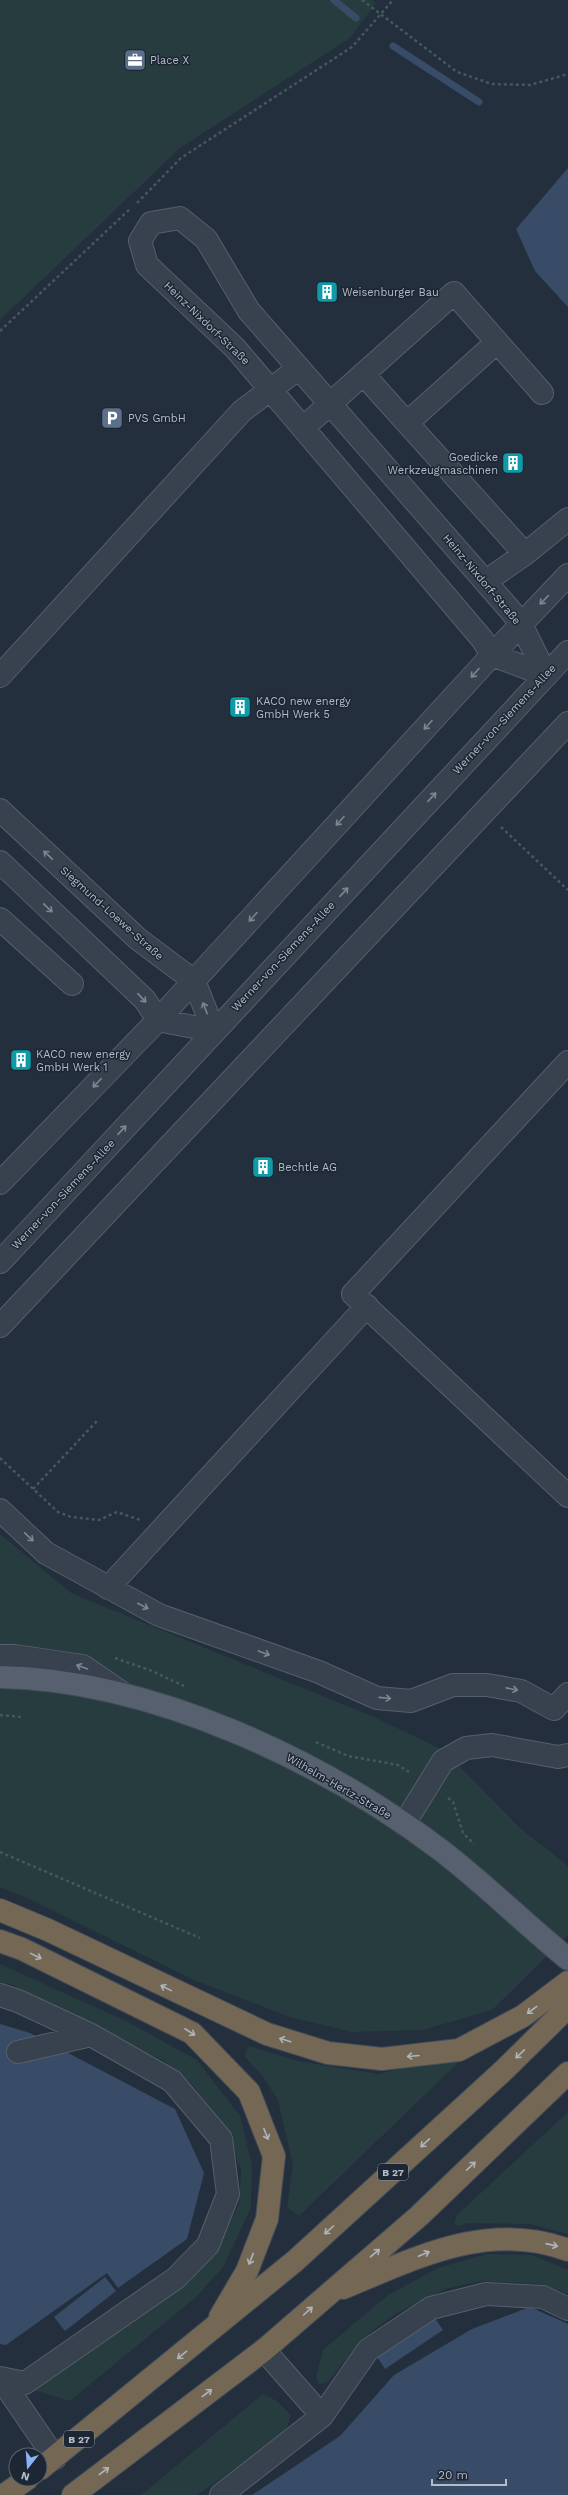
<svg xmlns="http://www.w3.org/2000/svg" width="568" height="2495" viewBox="0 0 568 2495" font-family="'Work Sans',sans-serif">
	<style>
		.green { fill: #263c3f }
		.water { fill: #394c67 }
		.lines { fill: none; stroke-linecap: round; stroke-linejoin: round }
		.stream { stroke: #394c67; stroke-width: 7 }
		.minor-casing { stroke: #565f6c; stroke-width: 24 }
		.major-casing { stroke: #414a57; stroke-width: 24 }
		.highway-casing { stroke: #434c59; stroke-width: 24 }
		.path { stroke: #44595c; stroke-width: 2.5; stroke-dasharray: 3 3; stroke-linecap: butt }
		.minor { stroke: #38414e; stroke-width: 22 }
		.major { stroke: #56606e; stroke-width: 22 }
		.highway { stroke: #746855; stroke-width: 22 }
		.oneway { stroke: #7c8592 }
		.oneway2 { stroke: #aeb4bd }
		.labels { text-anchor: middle; stroke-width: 3; stroke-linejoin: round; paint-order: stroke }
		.shield { fill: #1d2633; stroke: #878f9c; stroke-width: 1 }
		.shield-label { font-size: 10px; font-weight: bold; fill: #b4bcc9 }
		.poi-label { font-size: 11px; fill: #b4bcc9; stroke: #1d2633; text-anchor: start }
		.street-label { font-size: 11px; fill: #b4bcc9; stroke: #1d2633 }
	</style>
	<rect width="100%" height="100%" fill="#242f3e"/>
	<path class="green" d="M 0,0 L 372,0 L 376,3 L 350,38 L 180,148 L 0,320 Z
		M 0,1534 L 71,1593 L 374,1717 L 443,1750 L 520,1828 L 568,1866 L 568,1935 L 492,2010 L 423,2030 L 352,2032 L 290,2017 L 194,1980 L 23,1896 L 0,1887 Z
		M 0,1964 L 128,2022 L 197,2060 L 240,2116 L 252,2165 L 251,2208 L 223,2267 L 196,2297 L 70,2401 L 31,2389 L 209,2257 L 223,2236 L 239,2204 L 241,2170 L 221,2121 L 191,2083 L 164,2061 L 13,1985 L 0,1982 Z
		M 249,2046 L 298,2061 L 378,2074 L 446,2058 L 461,2060 L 299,2216 L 287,2207 L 293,2165 L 278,2100 L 261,2074 L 244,2056 Z
		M 568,2112 L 568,2234 L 530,2224 L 467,2223 L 458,2226 L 454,2223 L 457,2215 Z
		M 487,2254 L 532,2255 L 568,2270 L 568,2294 L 542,2284 L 480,2281 L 445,2289 L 395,2314 L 362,2339 L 328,2382 L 319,2384 L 316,2377 L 323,2350 L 388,2295 L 438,2268 Z
		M 263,2394 L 277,2401 L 291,2415 L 287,2428 L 269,2445 L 197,2495 L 141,2495 Z"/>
	<path class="water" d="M 568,168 L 568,307 L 535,271 L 516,229 Z
		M 0,2024 L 30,2033 L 175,2109 L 204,2173 L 187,2239 L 118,2288 L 107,2273 L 6,2345 L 0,2344 Z
		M 105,2277 L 116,2291 L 65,2331 L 54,2317 Z
		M 530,2307 L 568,2324 L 568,2495 L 252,2495 L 340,2436 L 394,2375 L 472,2329 Z
		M 434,2317 L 443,2330 L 385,2369 L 376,2355 Z"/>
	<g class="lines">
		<path class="stream" d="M 334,0 L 356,18
			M 393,46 L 479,102"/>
		<g class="minor-casing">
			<path id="minor" d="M 180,218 L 206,239 L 249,311 L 510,610 L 521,624 L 546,675 L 492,655 L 482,639 L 235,348 L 147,265 L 140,241 L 151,223 Z
				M 363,374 L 525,554
				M 407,423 L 497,342
				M 303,428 L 454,293 L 542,393
				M 486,581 L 525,554 L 568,519
				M 0,676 L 242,411 L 299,368
				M 0,810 L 138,939 L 194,981 L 214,1031 L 158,1020 L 145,1000 L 0,862
				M 0,919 L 72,984
				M 568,1062 L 353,1294 L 568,1496
				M 0,1183 L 158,1020 L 492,655 L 568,575
				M 0,1262 L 568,652
				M 0,1326 L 568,723
				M 0,1510 L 46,1553 L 159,1615 L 319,1672 L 377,1698 L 411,1701 L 453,1685 L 487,1685 L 521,1691 L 554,1709 L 568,1694
				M 108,1588 L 367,1306
				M 0,1656 L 15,1656 L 83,1666 L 125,1695
				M 404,1824 L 443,1761 L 466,1748 L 492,1745 L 558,1757 L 568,1755
				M 0,1995 L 18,2001 L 91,2035 L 172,2081 L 221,2139 L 228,2194 L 208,2245 L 176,2278 L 25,2383 L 0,2378
				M 18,2052 L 91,2035
				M 264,2350 L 322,2416
				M 1,2379 L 55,2458
				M 221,2495 L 322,2416 L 368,2350 L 431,2308 L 486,2294 L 543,2297 L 568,2309"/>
		</g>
		<g class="major-casing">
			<path id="major" d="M 0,1677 C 152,1680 322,1760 442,1851 C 486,1885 525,1924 568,1959"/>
		</g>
		<g class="highway-casing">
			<path id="highway" d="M 0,1910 L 48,1930 L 267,2034 L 328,2053 L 382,2059 L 459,2050 L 523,2016 L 568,1982
				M 0,1941 L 22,1949 L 192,2033 L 249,2092 L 274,2156 L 267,2219 L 247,2271 L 220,2317
				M 343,2288 C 416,2258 488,2220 568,2250
				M 40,2469 L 295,2261 L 504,2070 L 568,2007
				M 4,2495 L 27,2479
				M 73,2495 L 264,2350 L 419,2216 L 568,2073"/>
		</g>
		<path class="path" d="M 362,0 L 457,72 L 492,84 L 530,85 L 568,74
			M 137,203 L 181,158 L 352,47 L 393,0
			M 0,331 L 130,209
			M 501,827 L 568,890
			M 0,1458 L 58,1512 L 71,1517 L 99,1520 L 117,1512 L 140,1520
			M 33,1489 L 97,1421
			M 115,1658 L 152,1671 L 184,1686
			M 0,1715 L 22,1717
			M 316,1742 L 348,1756 L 398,1765 L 409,1772
			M 448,1798 L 453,1802 L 463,1833 L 474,1844
			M 0,1852 L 200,1938"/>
		<use href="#minor" class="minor"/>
		<use href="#major" class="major"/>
		<use href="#highway" class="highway"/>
	</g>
	<defs><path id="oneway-shaft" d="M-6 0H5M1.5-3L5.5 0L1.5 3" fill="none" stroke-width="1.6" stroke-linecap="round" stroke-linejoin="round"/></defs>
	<g class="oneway">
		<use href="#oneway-shaft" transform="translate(544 600) rotate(134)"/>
		<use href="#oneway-shaft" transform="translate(475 673) rotate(132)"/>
		<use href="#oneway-shaft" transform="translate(428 725) rotate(132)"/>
		<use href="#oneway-shaft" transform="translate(432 797) rotate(-47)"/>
		<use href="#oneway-shaft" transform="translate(340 821) rotate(132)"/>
		<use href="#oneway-shaft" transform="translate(48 855) rotate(-137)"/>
		<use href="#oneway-shaft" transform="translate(344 892) rotate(-47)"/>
		<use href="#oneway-shaft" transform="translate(48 908) rotate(44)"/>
		<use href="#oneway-shaft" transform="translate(253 917) rotate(132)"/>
		<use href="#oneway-shaft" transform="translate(142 998) rotate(47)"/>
		<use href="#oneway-shaft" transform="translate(205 1008) rotate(-111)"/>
		<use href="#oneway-shaft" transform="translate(97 1083) rotate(134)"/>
		<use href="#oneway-shaft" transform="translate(122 1130) rotate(-47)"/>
		<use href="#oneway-shaft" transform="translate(29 1537) rotate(43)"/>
		<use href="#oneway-shaft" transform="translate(143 1606) rotate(27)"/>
		<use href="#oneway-shaft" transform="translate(264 1653) rotate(20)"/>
		<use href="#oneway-shaft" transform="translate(82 1667) rotate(-160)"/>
		<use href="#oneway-shaft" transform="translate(512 1689) rotate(11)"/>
		<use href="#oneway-shaft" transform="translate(385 1698) rotate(6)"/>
	</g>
	<g class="oneway2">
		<use href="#oneway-shaft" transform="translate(36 1956) rotate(26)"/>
		<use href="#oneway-shaft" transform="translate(166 1988) rotate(-154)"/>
		<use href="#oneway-shaft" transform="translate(532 2010) rotate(143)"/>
		<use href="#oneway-shaft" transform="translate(190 2032) rotate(33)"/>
		<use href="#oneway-shaft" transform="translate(285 2040) rotate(-163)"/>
		<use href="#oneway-shaft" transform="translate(520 2054) rotate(136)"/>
		<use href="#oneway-shaft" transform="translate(413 2056) rotate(175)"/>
		<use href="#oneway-shaft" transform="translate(266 2134) rotate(69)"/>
		<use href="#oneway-shaft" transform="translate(425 2143) rotate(137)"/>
		<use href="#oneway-shaft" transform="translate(471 2166) rotate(-44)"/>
		<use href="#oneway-shaft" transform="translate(329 2230) rotate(138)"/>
		<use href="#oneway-shaft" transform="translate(552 2245) rotate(13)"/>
		<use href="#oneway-shaft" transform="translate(375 2253) rotate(-40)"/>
		<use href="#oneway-shaft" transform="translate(424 2254) rotate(-23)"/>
		<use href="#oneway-shaft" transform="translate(251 2259) rotate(111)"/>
		<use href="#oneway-shaft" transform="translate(308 2311) rotate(-42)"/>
		<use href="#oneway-shaft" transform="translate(182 2355) rotate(141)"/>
		<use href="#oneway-shaft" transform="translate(207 2393) rotate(-37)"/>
		<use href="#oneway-shaft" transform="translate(104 2471) rotate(-37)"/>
	</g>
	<defs>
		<g id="office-square" transform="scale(1.15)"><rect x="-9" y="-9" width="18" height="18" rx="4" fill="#5c6f8a" stroke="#1d2633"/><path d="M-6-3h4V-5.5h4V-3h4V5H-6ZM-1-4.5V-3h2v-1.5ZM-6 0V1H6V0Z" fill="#fff"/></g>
		<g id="building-square" transform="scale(1.15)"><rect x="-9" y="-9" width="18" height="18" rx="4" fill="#0f9aa8" stroke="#1d2633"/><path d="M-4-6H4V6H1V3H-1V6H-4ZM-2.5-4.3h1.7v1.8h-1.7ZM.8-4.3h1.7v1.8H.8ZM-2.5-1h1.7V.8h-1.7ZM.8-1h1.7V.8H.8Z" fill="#fff"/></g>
		<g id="parking-square" transform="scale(1.15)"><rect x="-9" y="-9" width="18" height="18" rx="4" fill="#5c6f8a" stroke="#1d2633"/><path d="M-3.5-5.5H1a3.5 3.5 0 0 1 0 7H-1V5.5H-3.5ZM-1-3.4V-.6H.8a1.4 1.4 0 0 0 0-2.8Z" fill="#fff"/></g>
	</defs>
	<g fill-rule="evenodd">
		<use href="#office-square" x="135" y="60"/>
		<use href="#building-square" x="327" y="292"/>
		<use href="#parking-square" x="112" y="418"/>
		<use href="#building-square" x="513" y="463"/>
		<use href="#building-square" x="240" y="707"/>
		<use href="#building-square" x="21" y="1060"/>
		<use href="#building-square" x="263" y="1167"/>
	</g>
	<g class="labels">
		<g class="shield">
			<rect x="378" y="2164" width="30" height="16" rx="3"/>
			<rect x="64" y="2431" width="30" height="16" rx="3"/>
		</g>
		<g class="shield-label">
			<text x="393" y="2176">B 27</text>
			<text x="79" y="2443">B 27</text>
		</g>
		<g class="poi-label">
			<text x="150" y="64">Place X</text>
			<text x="342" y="296">Weisenburger Bau</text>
			<text x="128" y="422">PVS GmbH</text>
			<text x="498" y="461" text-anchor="end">Goedicke<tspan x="498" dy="13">Werkzeugmaschinen</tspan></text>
			<text x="256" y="705">KACO new energy<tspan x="256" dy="13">GmbH Werk 5</tspan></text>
			<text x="36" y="1058">KACO new energy<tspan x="36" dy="13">GmbH Werk 1</tspan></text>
			<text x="278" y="1171">Bechtle AG</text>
		</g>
		<g class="street-label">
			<text transform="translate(207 323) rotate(44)" y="4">Heinz-Nixdorf-Straße</text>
			<text transform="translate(482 579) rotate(50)" y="4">Heinz-Nixdorf-Straße</text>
			<text transform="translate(504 719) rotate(-47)" y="4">Werner-von-Siemens-Allee</text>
			<text transform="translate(112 913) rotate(42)" y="4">Siegmund-Loewe-Straße</text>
			<text transform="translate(283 956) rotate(-47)" y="4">Werner-von-Siemens-Allee</text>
			<text transform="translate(63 1194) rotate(-47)" y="4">Werner-von-Siemens-Allee</text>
			<text transform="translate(339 1786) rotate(30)" y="4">Wilhelm-Hertz-Straße</text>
		</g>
	</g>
	<g transform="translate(28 2467) rotate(197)"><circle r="19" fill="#1d2633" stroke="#59626f"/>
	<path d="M0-3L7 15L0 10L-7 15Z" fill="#8ab4f8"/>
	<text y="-6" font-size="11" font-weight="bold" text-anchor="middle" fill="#b4bcc9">N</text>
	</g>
	<path d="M432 2479v6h74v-6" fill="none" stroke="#b4bcc9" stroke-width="2"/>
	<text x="438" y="2479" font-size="12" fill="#b4bcc9" stroke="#1d2633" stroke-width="3" paint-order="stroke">20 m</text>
</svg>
